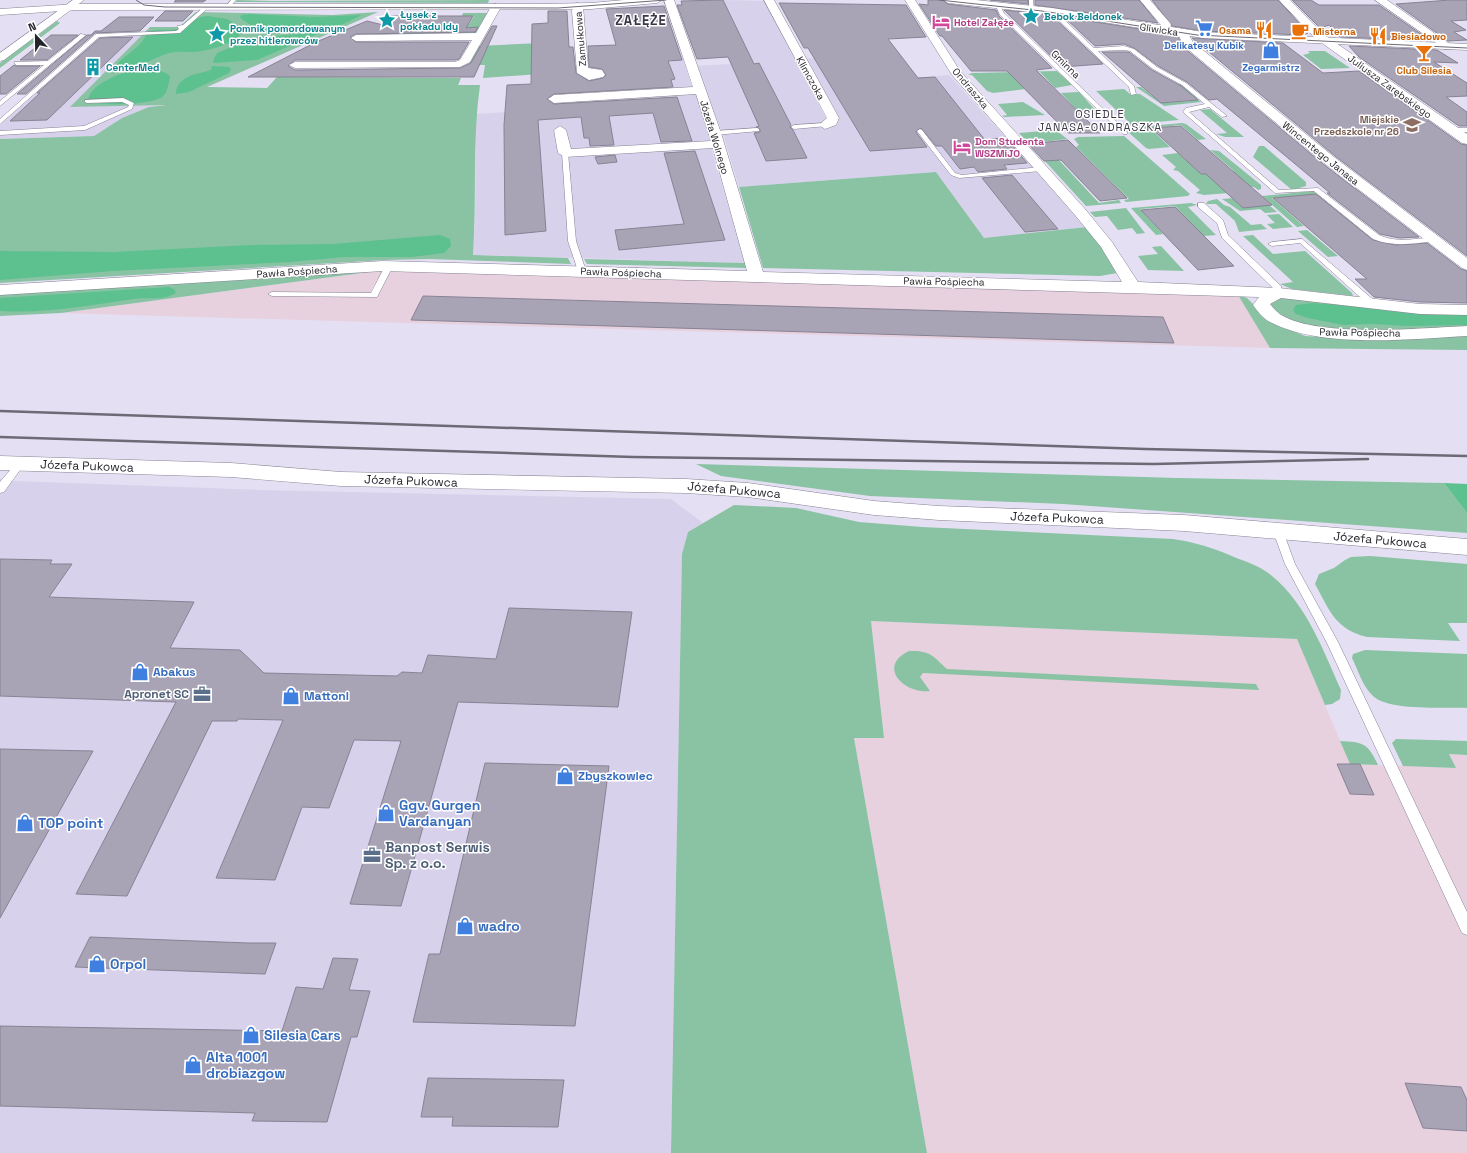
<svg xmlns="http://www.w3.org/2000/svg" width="1467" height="1153" viewBox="0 0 1467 1153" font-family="'Space Grotesk',sans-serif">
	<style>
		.built { fill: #d8d1eb }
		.industrial { fill: #e7d1df }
		.green { fill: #89c3a3 }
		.forest { fill: #5dc08f }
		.building { fill: #a8a3b5; stroke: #878394 }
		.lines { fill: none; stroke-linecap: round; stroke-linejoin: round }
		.service-casing { stroke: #878293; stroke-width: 1 }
		.minor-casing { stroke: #878293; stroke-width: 1 }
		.tertiary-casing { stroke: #878293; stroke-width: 1 }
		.secondary-casing { stroke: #878293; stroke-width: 1 }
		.service { fill: #fff; fill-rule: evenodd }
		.minor { fill: #fff; fill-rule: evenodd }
		.tertiary { fill: #fff; fill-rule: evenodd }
		.secondary { fill: #fff; fill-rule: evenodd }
		.tram { stroke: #6d6a76; stroke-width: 1 }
		.rail { stroke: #6d6a76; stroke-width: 2.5 }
		.labels { text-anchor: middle; stroke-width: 3; stroke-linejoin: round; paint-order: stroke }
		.far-culture-label { font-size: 10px; font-weight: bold; fill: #0d838f; stroke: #fff; text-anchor: start }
		.far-hotel-label { font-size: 10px; font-weight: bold; fill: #b23c85; stroke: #fff; text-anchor: start }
		.far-street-label { font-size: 10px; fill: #26242b; stroke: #fff }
		.far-food-label { font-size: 10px; font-weight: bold; fill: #c56008; stroke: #fff; text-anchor: start }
		.far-shop-label { font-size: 10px; font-weight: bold; fill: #366cbe; stroke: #fff }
		.far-education-label { font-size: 10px; font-weight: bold; fill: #785e54; stroke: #fff; text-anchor: end }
		.far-neighbourhood-label { font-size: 11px; letter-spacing: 1px; fill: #3b3746; stroke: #fff }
		.street-label { font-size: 12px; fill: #26242b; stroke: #fff }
		.shop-label { font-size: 12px; font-weight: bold; fill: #366cbe; stroke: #fff; text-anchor: start }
		.service-label { font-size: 12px; font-weight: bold; fill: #4e5e75; stroke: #fff; text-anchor: end }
		.far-district-label { font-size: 13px; font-weight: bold; letter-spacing: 1px; fill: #3b3746; stroke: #fff }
		.near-shop-label { font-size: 14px; font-weight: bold; fill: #366cbe; stroke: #fff; text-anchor: start }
		.near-service-label { font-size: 14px; font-weight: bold; fill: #4e5e75; stroke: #fff; text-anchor: start }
	</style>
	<rect width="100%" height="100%" fill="#e4dff2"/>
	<path class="built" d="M 723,0 L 767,1 L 799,59 L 853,56 L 870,81 L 949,75 L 1087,227 L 984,238 L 936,172 L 739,187 L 723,134 L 695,66 L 731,64 L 719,36 L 688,13 L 728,10 Z
		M 142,35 L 71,107 L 167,104 L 149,107 L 122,118 L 94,136 L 0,139 L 0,125 L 99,36 Z
		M 682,42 L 697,89 L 607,95 L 603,72 L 634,71 L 628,46 Z
		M 697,92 L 712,141 L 613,147 L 711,148 L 745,263 L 473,255 L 475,228 L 476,114 L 608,105 L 607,98 Z
		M 0,479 L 16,481 L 260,490 L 671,499 L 703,523 L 688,532 L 682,554 L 671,1153 L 0,1153 Z"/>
	<path class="industrial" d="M 377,271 L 1238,295 L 1270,348 L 61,313 Z
		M 871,621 L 1297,639 L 1350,764 L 1456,768 L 1449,754 L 1467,755 L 1467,1153 L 927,1153 L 854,738 L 884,738 Z"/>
	<path class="green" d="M 237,0 L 272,1 L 489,0 L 488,3 L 235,2 Z
		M 196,12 L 332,15 L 378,12 L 207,87 L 267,88 L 277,77 L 461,78 L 458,85 L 480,85 C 472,141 477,198 473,255 L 568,258 L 571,264 L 429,259 L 385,260 L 0,283 L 0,139 L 94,136 L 122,118 L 149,107 L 166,105 L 70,107 L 150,27 L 179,27 Z
		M 463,13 L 490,13 L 479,33 L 375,37 L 384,24 L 469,24 L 474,16 L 462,16 Z
		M 57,21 L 60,23 L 0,68 L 0,63 Z
		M 540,43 L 540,74 L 483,78 L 485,65 L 472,65 L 469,62 L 478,46 Z
		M 1308,51 L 1325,51 L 1350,68 L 1321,69 L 1303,55 L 1310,53 Z
		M 1057,71 L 1072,85 L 1055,88 L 1040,72 L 1011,74 L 1025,89 L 993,93 L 987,91 L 972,75 L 968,75 L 972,73 Z
		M 1181,84 L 1201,102 L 1164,106 L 1136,87 L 1141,87 L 1161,103 L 1191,101 L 1171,85 Z
		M 1124,89 L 1130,94 L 1140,94 L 1179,120 L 1123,125 L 1120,124 L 1130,123 L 1096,91 Z
		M 1079,92 L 1099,114 L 1052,116 L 1047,113 L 1077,110 L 1061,93 Z
		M 1023,102 L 1045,115 L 1004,117 L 1002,116 L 1007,115 L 998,104 Z
		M 1210,109 L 1244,137 L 1225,137 L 1216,134 L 1227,133 L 1200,110 Z
		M 1182,123 L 1186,124 L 1206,139 L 1198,140 L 1181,125 L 1150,128 L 1170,147 L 1149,149 L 1146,148 L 1126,130 L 1128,128 Z
		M 1056,130 L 1067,139 L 1042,142 L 1055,156 L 1041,157 L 1019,133 Z
		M 1124,136 L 1190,194 L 1188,196 L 1126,202 L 1124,200 L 1129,199 L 1076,147 L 1079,145 L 1074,139 L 1078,137 Z
		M 1259,146 L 1264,146 L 1306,182 L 1306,186 L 1292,190 L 1253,157 Z
		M 1210,150 L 1219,151 L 1261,185 L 1261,189 L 1258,190 L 1254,187 L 1238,188 L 1241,192 L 1204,195 L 1196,193 L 1200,190 L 1178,171 L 1173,170 L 1176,167 L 1162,155 L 1178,153 L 1201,174 L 1234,171 Z
		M 1058,159 L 1099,203 L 1119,200 L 1121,203 L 1086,206 L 1044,160 Z
		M 936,172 L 984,238 L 1087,227 L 1100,244 L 1117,273 L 1100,276 L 763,268 L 739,187 Z
		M 1313,191 L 1385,250 L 1334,219 L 1305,195 L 1272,198 L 1304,226 L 1297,227 L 1262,196 Z
		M 1258,196 L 1277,212 L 1265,213 L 1260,209 L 1240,211 L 1222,199 Z
		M 1217,199 L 1224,205 L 1230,207 L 1251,225 L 1261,224 L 1267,229 L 1239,232 L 1235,221 L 1216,204 L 1206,204 L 1208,201 Z
		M 1191,203 L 1197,205 L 1188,207 L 1216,235 L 1204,236 L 1175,206 L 1140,209 L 1163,234 L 1156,235 L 1131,208 Z
		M 1126,208 L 1145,233 L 1137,234 L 1132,228 L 1118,230 L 1107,216 L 1095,217 L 1090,212 Z
		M 1279,214 L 1293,227 L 1273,229 L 1267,224 L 1275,223 L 1267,215 Z
		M 1307,230 L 1338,256 L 1328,257 L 1298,231 Z
		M 1253,235 L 1273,254 L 1305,251 L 1352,293 L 1353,296 L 1292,289 L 1280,284 L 1293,282 L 1243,236 Z
		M 1161,246 L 1184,271 L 1148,270 L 1138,256 L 1158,254 L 1152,247 Z
		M 584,259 L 745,263 L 747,268 L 587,264 Z
		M 377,271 L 61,313 L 0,316 L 0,293 Z
		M 1238,295 L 1247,298 L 1270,321 L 1305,336 L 1371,340 L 1467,336 L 1467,350 L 1270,348 Z
		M 1281,295 L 1467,312 L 1467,328 C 1421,329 1321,339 1282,319 C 1277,316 1272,309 1267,304 Z
		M 696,464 L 1177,478 L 1444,483 L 1467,513 L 1467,533 L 1063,504 L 870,496 L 721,476 Z
		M 734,505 L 796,508 L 859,522 L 922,527 L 1173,539 C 1194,542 1214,548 1234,557 C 1247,562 1262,567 1272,576 C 1307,605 1323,650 1341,690 L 1340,699 L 1332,704 L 1325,705 L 1297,639 L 871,621 L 884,738 L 854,738 L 927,1153 L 671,1153 L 682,554 L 688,532 Z
		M 1370,556 L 1467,564 L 1467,623 L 1448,623 L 1460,641 L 1367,637 C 1335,629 1330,611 1315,584 L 1319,574 L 1334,568 L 1345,560 L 1351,557 Z
		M 1365,650 L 1467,654 L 1467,708 C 1445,707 1388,711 1373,696 C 1363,687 1358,670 1352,658 L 1353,654 Z
		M 909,651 C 930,650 933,656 947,669 L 1256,684 L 1259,690 L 923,673 L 920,677 L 930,691 C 903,694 877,666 909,651 Z
		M 1396,739 L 1467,741 L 1467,755 L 1449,754 L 1456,768 L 1403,766 L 1392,743 Z
		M 1340,741 C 1363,742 1368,743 1378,765 L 1350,764 Z"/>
	<path class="forest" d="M 250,14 L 314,17 L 362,15 L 341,25 L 266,32 L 260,31 L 240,18 L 241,15 Z
		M 208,16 L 227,19 L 232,22 L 240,35 C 232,45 204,52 191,52 C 184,52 177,51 169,53 C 151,58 134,73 114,70 C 118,59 132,53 140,44 C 145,39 145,34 152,31 C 161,28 172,32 180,28 C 192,23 194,17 208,16 Z
		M 322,32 L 257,60 L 214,63 L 213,61 L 217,53 L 254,38 Z
		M 212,66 L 229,67 L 231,69 L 229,73 L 189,92 L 176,94 C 176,76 198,74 211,70 Z
		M 151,68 L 166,73 L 170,76 C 169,81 168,92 163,96 C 155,105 97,107 88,100 C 91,81 134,67 151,68 Z
		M 440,235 L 450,239 L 451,246 L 444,253 L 412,257 L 344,257 L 290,262 L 113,271 L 0,280 L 0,251 L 114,252 L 251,245 L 333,244 Z
		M 169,287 L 174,289 L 176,293 C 163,301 149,297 134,299 C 90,305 45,314 0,311 L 0,298 Z
		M 1312,303 C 1364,306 1415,317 1467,315 L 1467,325 L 1408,326 L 1372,324 L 1343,325 L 1308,318 L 1296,314 L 1293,310 L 1296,305 Z
		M 1444,483 L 1467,484 L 1467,513 Z"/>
	<path class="building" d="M 176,0 L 206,0 L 203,2 L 174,2 Z
		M 723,0 L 754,64 L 759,63 L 791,125 L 790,127 L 793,130 L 807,158 L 766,161 L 754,133 L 760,132 L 760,129 L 756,127 L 759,126 L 728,57 L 697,59 L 677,5 L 682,5 L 681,1 Z
		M 928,0 L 942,0 L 948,4 L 996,10 L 999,16 L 1052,68 L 1036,70 L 1100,133 L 1068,133 L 1007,71 L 971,71 L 942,36 L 940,36 L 919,4 L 928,5 Z
		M 990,0 L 1028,0 L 1028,4 Z
		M 1035,0 L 1139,0 L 1158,23 L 1035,5 Z
		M 1152,0 L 1278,0 L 1308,33 L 1303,35 L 1203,31 L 1172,26 Z
		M 1292,0 L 1311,0 L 1319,5 L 1379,5 L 1431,41 L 1340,37 L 1329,25 L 1320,28 Z
		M 1450,0 L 1467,0 L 1467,20 L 1451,21 L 1466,30 L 1454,32 L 1467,40 L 1448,41 L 1396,4 Z
		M 779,3 L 906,5 L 926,37 L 888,39 L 918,78 L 935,77 L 985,140 L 1000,138 L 1005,146 L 1012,145 L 1027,163 L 1004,165 L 1007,169 L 978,172 L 974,167 L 960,169 L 942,146 L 936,146 L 921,128 L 916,132 L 927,147 L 870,151 L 808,48 L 804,48 Z
		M 664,6 L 682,60 L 668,61 L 675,79 L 671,80 L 673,87 L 554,94 L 547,99 L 554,104 L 677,97 L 692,141 L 661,142 L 653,113 L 609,116 L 614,145 L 590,146 L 589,138 L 584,138 L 581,117 L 538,120 L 546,231 L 505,235 L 504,125 L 507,85 L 531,84 L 532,24 L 548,23 L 548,11 L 567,11 L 569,47 L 573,47 L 576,73 L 589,81 L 603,78 L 606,75 L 602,69 L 589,67 L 588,46 L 616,45 L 606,9 Z
		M 1004,10 L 1051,15 L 1103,64 L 1062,67 Z
		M 165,11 L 193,11 L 183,21 L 155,21 Z
		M 390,16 L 473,16 L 466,28 L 478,27 L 475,32 L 356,34 L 350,37 L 356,42 L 469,42 L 459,59 L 455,60 L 295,60 L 288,66 L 295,70 L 460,68 L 471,63 L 492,26 L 497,26 L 474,77 L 248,77 L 316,42 L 367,21 L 383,25 Z
		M 119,17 L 154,17 L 140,31 L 95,33 L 26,94 L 17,94 L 87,35 L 91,35 L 95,31 L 101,31 Z
		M 1064,17 L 1177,35 L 1183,47 L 1323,164 L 1419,237 L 1399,238 L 1380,234 L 1327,193 L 1330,193 L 1217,99 L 1209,100 L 1187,82 L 1158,66 L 1134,48 L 1124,44 L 1095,46 Z
		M 51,35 L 78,35 L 47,60 L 20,60 Z
		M 133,37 L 47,120 L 10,121 L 40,93 L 37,93 L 100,38 Z
		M 1192,38 L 1283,43 L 1323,73 L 1359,71 L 1461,144 L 1467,145 L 1467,256 L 1335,156 Z
		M 1349,46 L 1437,50 L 1458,63 L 1434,62 L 1467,83 L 1467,96 L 1446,97 L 1467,112 L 1467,126 L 1459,126 L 1359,57 Z
		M 1102,52 L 1129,52 L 1152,70 L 1181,86 L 1198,100 L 1161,103 Z
		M 14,65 L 16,66 L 40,66 L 6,94 L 0,94 L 0,76 Z
		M 1181,126 L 1190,134 L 1272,205 L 1243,208 L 1206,174 L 1201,174 L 1151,128 Z
		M 1068,140 L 1127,198 L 1100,201 L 1061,160 L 1044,161 L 1028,144 Z
		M 695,151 L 725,240 L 619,250 L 615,230 L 684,224 L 664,153 Z
		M 615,155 L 617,162 L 598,164 L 595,157 Z
		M 1012,175 L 1058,229 L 1025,232 L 982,178 Z
		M 1316,194 L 1373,240 L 1395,245 L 1427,243 L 1461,269 L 1467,271 L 1467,303 L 1420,302 L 1374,297 L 1355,279 L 1367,279 L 1273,198 Z
		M 1175,207 L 1234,266 L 1198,270 L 1141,210 Z
		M 423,296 L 1163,317 L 1174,343 L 411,320 Z
		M 0,559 L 52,560 L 50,564 L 72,564 L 49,597 L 194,602 L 170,648 L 240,650 L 264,673 L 397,676 L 402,672 L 422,673 L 428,655 L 496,659 L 509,608 L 632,612 L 618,707 L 458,702 L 401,906 L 350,904 L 401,741 L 354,740 L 329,808 L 302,807 L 275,880 L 216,878 L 283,720 L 238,719 L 237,721 L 212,721 L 127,896 L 76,894 L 176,702 L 0,696 Z
		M 0,749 L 93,751 L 0,918 Z
		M 485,763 L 609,766 L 575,1026 L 413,1022 L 429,954 L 440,954 Z
		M 1337,764 L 1360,764 L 1374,795 L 1350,794 Z
		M 90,937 L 248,943 L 276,943 L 265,974 L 75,967 Z
		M 333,958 L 358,959 L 349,990 L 370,991 L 357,1037 L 351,1037 L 327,1122 L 252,1121 L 255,1113 L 0,1106 L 0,1026 L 282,1031 L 296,987 L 323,989 Z
		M 428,1078 L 564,1080 L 558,1127 L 452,1126 L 453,1117 L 421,1117 Z
		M 1405,1083 L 1461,1087 L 1467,1100 L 1467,1131 L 1423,1128 Z"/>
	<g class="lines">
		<g class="service-casing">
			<path id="service" d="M 231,0 L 236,0 L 229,8 L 225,8 Z
				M 1029,0 L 1033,0 L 1034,10 L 1029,9 Z
				M 995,4 L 999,4 L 1004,13 L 1127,132 L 1127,134 L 1123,134 L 1000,15 Z
				M 205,6 L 209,7 L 180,33 L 99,37 L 0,124 L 0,119 L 96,34 L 176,31 L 179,29 L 177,26 L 183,25 Z
				M 1050,10 L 1054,10 L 1094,48 L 1124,46 L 1134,49 L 1157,67 L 1186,83 L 1227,116 L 1222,117 L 1209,107 L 1189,112 L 1279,190 L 1318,188 L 1379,235 C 1396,243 1414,239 1433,237 L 1437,239 L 1433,241 C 1412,244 1393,247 1373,239 L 1314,191 L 1275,193 L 1183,112 L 1186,108 L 1205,104 L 1182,85 L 1153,69 L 1130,51 L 1124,50 L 1098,51 L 1134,86 L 1136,94 L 1131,95 L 1129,87 L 1050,12 Z
				M 81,34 L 86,35 L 0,106 L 0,101 L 44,65 L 16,65 L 14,62 L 48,61 Z
				M 123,98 L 134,103 L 132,109 L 85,130 L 0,135 L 0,131 L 84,126 L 128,107 L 129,105 L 122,102 L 87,103 L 85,102 L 85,100 Z
				M 825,123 L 828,125 L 827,126 L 794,129 L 791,127 L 794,125 Z
				M 757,128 L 759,129 L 759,131 L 715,135 L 712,133 L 715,131 Z
				M 1453,128 L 1467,128 L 1467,132 L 1451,131 L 1451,129 Z
				M 920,129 L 922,130 L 955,173 L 962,175 L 1041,167 L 1044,169 L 1041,171 L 959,178 L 951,175 L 917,131 Z
				M 565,151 L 568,153 L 576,241 L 586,271 L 582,273 L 578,271 L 568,241 L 562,153 Z
				M 1198,203 L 1204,203 L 1223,220 L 1228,235 L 1281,286 L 1282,295 L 1276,295 L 1274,289 L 1222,238 L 1217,223 L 1198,207 Z
				M 1302,239 L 1376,302 L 1376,306 L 1370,306 L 1300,243 L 1272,246 L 1268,244 L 1272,242 Z
				M 386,264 L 393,266 L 377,297 L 272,296 L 268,294 L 272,292 L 371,293 Z
				M 20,461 L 23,462 L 25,464 L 23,466 L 4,492 L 0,493 L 0,482 L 17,462 Z
				M 1278,527 L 1283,531 L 1295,564 L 1338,642 L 1467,912 L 1467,935 L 1462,933 L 1327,643 L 1285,564 L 1273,531 Z"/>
		</g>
		<g class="minor-casing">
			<path id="minor" d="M 664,0 L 674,0 L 721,133 L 763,272 L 1122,282 L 1101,247 L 1075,215 L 952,75 L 905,0 L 915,0 L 960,71 L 1085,209 L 1112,242 L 1138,282 L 1279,288 L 1420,304 L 1467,305 L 1467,315 L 1420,314 L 1281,298 L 1270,304 C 1273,308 1277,312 1281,315 C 1320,338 1421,328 1467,326 L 1467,336 C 1410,339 1322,349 1270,322 C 1264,319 1257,311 1253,305 L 1259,297 L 383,271 L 0,295 L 0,285 L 383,261 L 747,271 L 713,148 L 565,157 L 558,153 L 554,130 L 560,126 L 566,130 L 571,149 L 711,141 L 696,94 L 554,103 L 548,99 L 554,95 L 693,87 Z
				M 764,0 L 774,0 L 839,118 L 836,125 L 825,129 L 819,125 L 827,118 Z
				M 1140,0 L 1150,0 L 1170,23 L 1171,25 L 1167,32 L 1159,32 L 1158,30 L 1161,25 Z
				M 1279,0 L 1290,0 L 1323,34 L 1467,134 L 1467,144 L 1462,143 L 1315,38 Z
				M 1375,0 L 1387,0 L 1454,47 L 1453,49 L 1445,49 Z
				M 578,3 L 583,6 L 588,68 L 602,70 L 605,75 L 603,77 L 589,80 L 577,73 L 572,11 L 574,4 Z
				M 496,4 L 501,7 L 470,62 L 460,67 L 295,68 L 289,65 L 295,62 L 455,62 L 460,60 L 472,40 L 356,41 L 351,38 L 356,35 L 476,33 L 492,5 Z
				M 1182,29 L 1186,30 L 1193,42 L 1334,157 L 1467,258 L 1467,270 L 1462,268 L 1324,163 L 1184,46 L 1177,32 Z
				M 0,456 L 231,463 L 341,472 L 686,479 L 748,483 L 874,501 L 939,506 L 1184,515 L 1467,539 L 1467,555 L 1184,531 L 939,520 L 874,515 L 748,497 L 686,493 L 341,486 L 231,477 L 0,470 Z"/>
		</g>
		<g class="tertiary-casing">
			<path id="tertiary" d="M 624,0 L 662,0 L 657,3 L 591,9 L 77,10 L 0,15 L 0,9 L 77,4 L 539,4 L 591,3 Z
				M 943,0 L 976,0 L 1052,8 L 1203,32 L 1467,44 L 1467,50 L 1203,38 L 1052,14 L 948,3 Z"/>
		</g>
		<g class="secondary-casing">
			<path id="secondary" d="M 73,0 L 84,0 L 4,60 L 0,61 L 0,53 Z"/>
		</g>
		<use href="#service" class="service"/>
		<use href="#minor" class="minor"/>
		<use href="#tertiary" class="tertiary"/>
		<use href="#secondary" class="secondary"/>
		<path class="tram" d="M 136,0 L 144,5 L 165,7 L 558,8 L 666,0
			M 939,0 L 1042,11 L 1197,35 L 1467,48"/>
		<path class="rail" d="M 0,411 L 1145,449 L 1467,456
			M 0,437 L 633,457 L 1154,464 L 1368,459"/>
	</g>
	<defs>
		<g id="sight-bare" transform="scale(1.38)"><path d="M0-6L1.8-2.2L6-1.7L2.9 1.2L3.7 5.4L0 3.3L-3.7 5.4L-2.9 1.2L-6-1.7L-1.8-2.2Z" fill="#0f9aa8" stroke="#fff" stroke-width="2.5" paint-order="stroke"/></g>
		<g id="hotel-bare" transform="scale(1.38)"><path d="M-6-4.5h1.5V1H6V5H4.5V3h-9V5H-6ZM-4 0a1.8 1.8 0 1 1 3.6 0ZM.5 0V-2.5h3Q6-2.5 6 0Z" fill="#d1479c" stroke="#fff" stroke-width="2.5" paint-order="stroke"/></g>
		<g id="supermarket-bare" transform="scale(1.38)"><path d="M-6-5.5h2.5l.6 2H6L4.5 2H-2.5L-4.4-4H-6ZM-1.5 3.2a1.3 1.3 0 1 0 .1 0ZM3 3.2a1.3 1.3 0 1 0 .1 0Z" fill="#3f7fe0" stroke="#fff" stroke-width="2.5" paint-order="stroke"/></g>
		<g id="restaurant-bare" transform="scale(1.38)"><path d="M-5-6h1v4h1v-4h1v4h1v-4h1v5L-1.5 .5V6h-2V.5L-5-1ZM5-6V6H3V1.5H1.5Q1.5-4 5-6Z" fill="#e8710a" stroke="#fff" stroke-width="2.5" paint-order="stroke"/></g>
		<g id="cafe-bare" transform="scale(1.38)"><path d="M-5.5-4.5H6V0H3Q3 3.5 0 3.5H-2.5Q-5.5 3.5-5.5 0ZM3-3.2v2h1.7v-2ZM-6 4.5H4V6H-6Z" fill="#e8710a" stroke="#fff" stroke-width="2.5" paint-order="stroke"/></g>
		<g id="shop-bare" transform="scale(1.38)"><path d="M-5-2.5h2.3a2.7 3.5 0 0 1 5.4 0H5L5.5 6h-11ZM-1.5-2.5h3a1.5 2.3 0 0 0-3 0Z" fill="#3f7fe0" stroke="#fff" stroke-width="2.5" paint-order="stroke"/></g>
		<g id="bar-bare" transform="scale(1.38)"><path d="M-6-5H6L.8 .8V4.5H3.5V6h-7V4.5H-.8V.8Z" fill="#e8710a" stroke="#fff" stroke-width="2.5" paint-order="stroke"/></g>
		<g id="building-bare" transform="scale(1.38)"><path d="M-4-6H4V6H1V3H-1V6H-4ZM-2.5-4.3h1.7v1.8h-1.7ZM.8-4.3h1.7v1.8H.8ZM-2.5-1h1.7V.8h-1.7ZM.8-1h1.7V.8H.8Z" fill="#0f9aa8" stroke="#fff" stroke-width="2.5" paint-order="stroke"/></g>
		<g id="school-bare" transform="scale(1.38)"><path d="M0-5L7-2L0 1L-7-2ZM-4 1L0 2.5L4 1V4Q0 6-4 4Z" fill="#8d6e63" stroke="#fff" stroke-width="2.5" paint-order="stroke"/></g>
		<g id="office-bare" transform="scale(1.38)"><path d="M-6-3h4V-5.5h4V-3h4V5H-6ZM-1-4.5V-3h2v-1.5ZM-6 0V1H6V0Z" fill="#5c6f8a" stroke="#fff" stroke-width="2.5" paint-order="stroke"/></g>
	</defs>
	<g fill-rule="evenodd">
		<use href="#sight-bare" x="1031" y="16"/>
		<use href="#sight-bare" x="387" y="20"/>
		<use href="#hotel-bare" x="941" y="22"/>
		<use href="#supermarket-bare" x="1204" y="28"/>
		<use href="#restaurant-bare" x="1264" y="30"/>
		<use href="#cafe-bare" x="1300" y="31"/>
		<use href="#sight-bare" x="217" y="34"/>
		<use href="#restaurant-bare" x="1378" y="36"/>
		<use href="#shop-bare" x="1271" y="50"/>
		<use href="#bar-bare" x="1424" y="53"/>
		<use href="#building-bare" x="93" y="67"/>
		<use href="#school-bare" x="1412" y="125"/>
		<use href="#hotel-bare" x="962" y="147"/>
		<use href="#shop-bare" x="140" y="672"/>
		<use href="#office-bare" x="202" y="694"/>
		<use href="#shop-bare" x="291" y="696"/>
		<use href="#shop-bare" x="565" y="776"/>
		<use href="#shop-bare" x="386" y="813"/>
		<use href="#shop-bare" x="25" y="823"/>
		<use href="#office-bare" x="372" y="855"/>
		<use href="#shop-bare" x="465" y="926"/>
		<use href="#shop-bare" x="97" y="964"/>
		<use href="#shop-bare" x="251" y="1035"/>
		<use href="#shop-bare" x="193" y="1065"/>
	</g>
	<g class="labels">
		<g class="far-culture-label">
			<text x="400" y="18">Łysek z<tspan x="400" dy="12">pokładu Idy</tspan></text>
			<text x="1044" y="20">Bebok Beldonek</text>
			<text x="230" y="32">Pomnik pomordowanym<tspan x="230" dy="12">przez hitlerowców</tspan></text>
			<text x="106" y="71">CenterMed</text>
		</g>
		<g class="far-hotel-label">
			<text x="954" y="26">Hotel Załęże</text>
			<text x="975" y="145">Dom Studenta<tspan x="975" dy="12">WSZMiJO</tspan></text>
		</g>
		<g class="far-street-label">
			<text transform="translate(1159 29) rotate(9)" y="4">Gliwicka</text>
			<text transform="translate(580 39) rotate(-95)" y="4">Zamułkowa</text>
			<text transform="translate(1066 64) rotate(44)" y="4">Gminna</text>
			<text transform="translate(811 78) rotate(61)" y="4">Klimczoka</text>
			<text transform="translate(1390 86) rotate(36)" y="4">Juliusza Zarębskiego</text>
			<text transform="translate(971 88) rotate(50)" y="4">Ondraszka</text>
			<text transform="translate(715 137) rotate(73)" y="4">Józefa Wolnego</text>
			<text transform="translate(1321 153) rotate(39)" y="4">Wincentego Janasa</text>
			<text transform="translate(297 271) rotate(-4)" y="4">Pawła Pośpiecha</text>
			<text transform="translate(621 272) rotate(2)" y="4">Pawła Pośpiecha</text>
			<text transform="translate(944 281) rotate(1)" y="4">Pawła Pośpiecha</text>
			<text transform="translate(1360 332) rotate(1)" y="4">Pawła Pośpiecha</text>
		</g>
		<g class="far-food-label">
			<text x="1251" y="34" text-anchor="end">Osama</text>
			<text x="1313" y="35">Misterna</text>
			<text x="1391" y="40">Biesiadowo</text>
			<text x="1424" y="74" text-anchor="middle">Club Silesia</text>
		</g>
		<g class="far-shop-label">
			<text x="1204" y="49">Delikatesy Kubik</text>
			<text x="1271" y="71">Zegarmistrz</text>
		</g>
		<g class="far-education-label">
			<text x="1399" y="123">Miejskie<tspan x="1399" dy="12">Przedszkole nr 26</tspan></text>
		</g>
		<g class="far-neighbourhood-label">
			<text x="1100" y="118">OSIEDLE<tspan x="1100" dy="13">JANASA-ONDRASZKA</tspan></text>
		</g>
		<g class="street-label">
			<text transform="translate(87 466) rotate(2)" y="4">Józefa Pukowca</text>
			<text transform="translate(411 481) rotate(2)" y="4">Józefa Pukowca</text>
			<text transform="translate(734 490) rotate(5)" y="4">Józefa Pukowca</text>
			<text transform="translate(1057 518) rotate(2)" y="4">Józefa Pukowca</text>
			<text transform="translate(1380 540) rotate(5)" y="4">Józefa Pukowca</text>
		</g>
		<g class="shop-label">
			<text x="153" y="676">Abakus</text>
			<text x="304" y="700">Mattoni</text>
			<text x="578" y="780">Zbyszkowiec</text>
		</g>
		<g class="service-label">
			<text x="189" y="698">Apronet SC</text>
		</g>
		<g class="far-district-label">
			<text x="641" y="25">ZAŁĘŻE</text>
		</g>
		<g class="near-shop-label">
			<text x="399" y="810">Ggv. Gurgen<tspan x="399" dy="16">Vardanyan</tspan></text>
			<text x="38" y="828">TOP point</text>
			<text x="478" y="931">wadro</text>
			<text x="110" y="969">Orpol</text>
			<text x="264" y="1040">Silesia Cars</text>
			<text x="206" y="1062">Alta 1001<tspan x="206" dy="16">drobiazgow</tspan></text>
		</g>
		<g class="near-service-label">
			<text x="385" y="852">Banpost Serwis<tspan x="385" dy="16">Sp. z o.o.</tspan></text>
		</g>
	</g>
	<g transform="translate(36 36) rotate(338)" stroke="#ffffff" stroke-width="3" paint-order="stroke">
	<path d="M0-3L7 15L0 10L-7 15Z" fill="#26242b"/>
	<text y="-6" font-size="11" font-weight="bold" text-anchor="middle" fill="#26242b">N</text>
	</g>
</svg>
